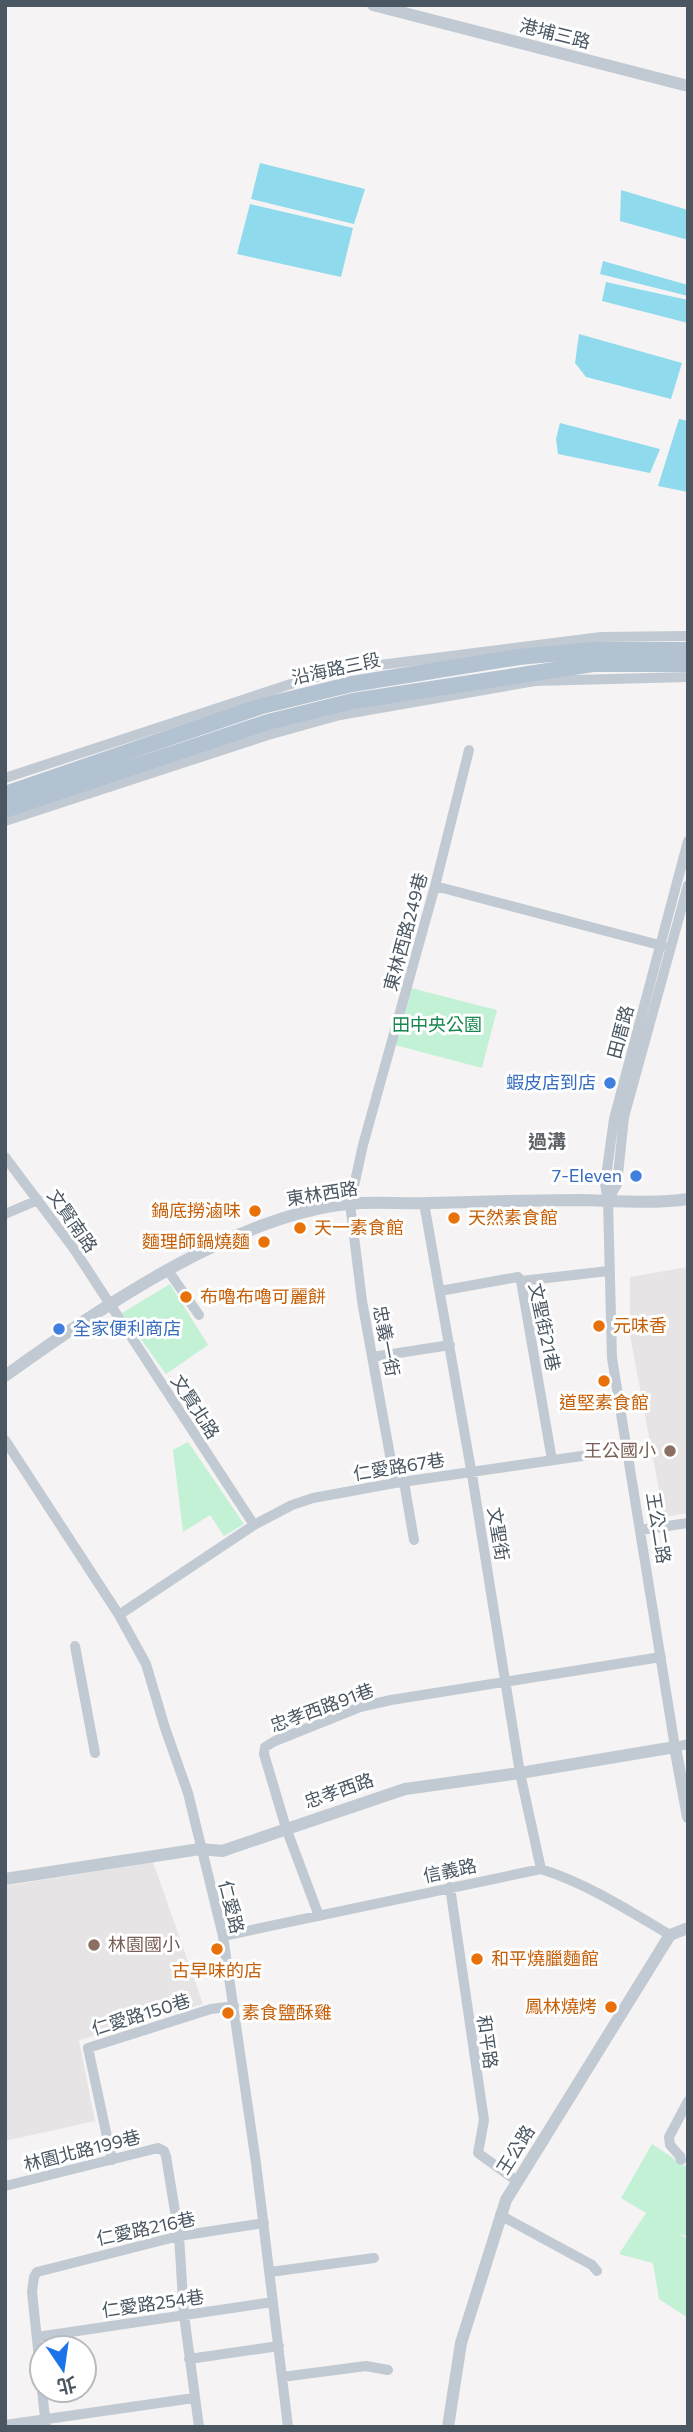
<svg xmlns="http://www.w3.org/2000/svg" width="693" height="2432" viewBox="0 0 693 2432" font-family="Commissioner,'Noto Sans TC',sans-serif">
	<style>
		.education { fill: #e6e4e5 }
		.green { fill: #c3f1d5 }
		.water { fill: #90daee }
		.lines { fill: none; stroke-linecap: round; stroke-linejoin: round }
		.minor { stroke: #c1cad2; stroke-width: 10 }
		.tertiary { stroke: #c1cad2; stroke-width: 12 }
		.primary { stroke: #b3c2d1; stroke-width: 16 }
		.shop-dot { fill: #3f7fe0; stroke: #fff; stroke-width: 2.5 }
		.food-dot { fill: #e8710a; stroke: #fff; stroke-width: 2.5 }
		.education-dot { fill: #8d6e63; stroke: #fff; stroke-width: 2.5 }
		.labels { text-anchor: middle; stroke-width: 6; stroke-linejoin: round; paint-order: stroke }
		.street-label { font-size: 18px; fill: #4a5661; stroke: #fff }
		.park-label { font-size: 18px; fill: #17864f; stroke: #fff }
		.shop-label { font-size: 18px; fill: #366cbe; stroke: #fff; text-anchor: end }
		.food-label { font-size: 18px; fill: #c56008; stroke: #fff; text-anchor: start }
		.education-label { font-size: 18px; fill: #785e54; stroke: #fff; text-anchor: end }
		.neighbourhood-label { font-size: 19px; font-weight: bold; fill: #5f6368; stroke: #fff }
	</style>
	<rect width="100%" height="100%" fill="#f5f3f3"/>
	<path class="education" d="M 688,1267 L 688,1513 L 664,1517 L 630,1335 L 630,1277 Z
		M 153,1862 L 203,2004 L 79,2040 L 95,2121 L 5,2141 L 5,1886 Z"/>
	<path class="green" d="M 411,988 L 497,1010 L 482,1068 L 395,1045 Z
		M 170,1284 L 208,1345 L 166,1374 L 122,1313 Z
		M 188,1442 L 244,1524 L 224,1536 L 210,1515 L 183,1532 L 173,1450 Z
		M 652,2144 L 688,2168 L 688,2231 L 685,2236 L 676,2232 L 688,2239 L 688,2318 L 659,2299 L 653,2263 L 619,2254 L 646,2213 L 621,2198 Z"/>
	<path class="water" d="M 260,163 L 365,189 L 354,224 L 251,199 Z
		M 621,190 L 688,210 L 688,240 L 620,221 Z
		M 250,204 L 353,228 L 341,277 L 237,254 Z
		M 603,261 L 688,285 L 688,296 L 600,274 Z
		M 606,282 L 688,300 L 688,323 L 602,301 Z
		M 579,334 L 682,363 L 671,399 L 586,377 L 575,363 Z
		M 679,419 L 688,421 L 688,492 L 658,486 Z
		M 560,423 L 660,449 L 650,473 L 558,454 L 556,439 Z"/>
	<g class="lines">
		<path class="minor" d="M 5,778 L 297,682 L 348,669 L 601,637 L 688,636
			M 5,821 L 268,735 L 340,715 L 535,681 L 688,677
			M 688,841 L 614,1119 L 605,1184 L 608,1201 L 612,1358 L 675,1747 L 688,1744
			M 435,886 L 663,946
			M 5,1157 L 74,1249 L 254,1525
			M 608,1200 L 617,1184 L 624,1117 L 688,885
			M 424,1203 L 473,1481 L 520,1773 L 541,1869
			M 5,1214 L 38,1200
			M 169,1272 L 199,1315
			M 521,1281 L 608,1271
			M 440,1291 L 518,1277 L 521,1281 L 552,1460
			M 373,1357 L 450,1345
			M 5,1440 L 119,1615 L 146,1664 L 165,1728 L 188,1793 L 223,1936 L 256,2163 L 288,2427
			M 404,1482 L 414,1540
			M 395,1483 L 362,1301 L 350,1204 L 363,1145 L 435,886 L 469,750
			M 640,1530 L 688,1523
			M 119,1615 L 254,1525 L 292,1505 L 313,1498 L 395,1483 L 637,1448
			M 75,1646 L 95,1753
			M 450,1887 L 484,2120 L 478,2153 L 517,2181
			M 319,1916 L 286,1828 L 264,1754 L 265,1747 L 275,1741 L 360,1707 L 391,1700 L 661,1657
			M 223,1936 L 541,1869 C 588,1884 628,1910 670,1935
			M 112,2160 L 88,2048 L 211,2009 L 234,2006
			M 681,2160 L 680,2156 L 670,2145 L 669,2137 L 688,2101
			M 5,2186 L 158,2148 L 164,2151 L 166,2156 L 179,2236 L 184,2315 L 199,2427
			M 500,2215 L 592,2265 L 597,2271
			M 270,2272 L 374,2258
			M 37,2337 L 273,2302
			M 189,2359 L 279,2346
			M 282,2377 L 366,2366 L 388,2370
			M 42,2387 L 32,2292 L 34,2277 L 37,2272 L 179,2236 L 264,2223
			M 42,2390 L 46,2427
			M 5,2425 L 194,2398"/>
		<path class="tertiary" d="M 373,5 L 688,86
			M 5,1376 C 96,1310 236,1215 348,1204 C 374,1201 402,1204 428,1203 C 479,1202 530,1200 582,1200 C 617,1201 653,1204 688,1199
			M 5,1879 L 200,1849 L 222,1851 L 405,1789 L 520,1773 L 675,1747 L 688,1817
			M 448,2427 L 461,2343 L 506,2200 L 670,1935 L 688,1928"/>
		<path class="primary" d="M 5,794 L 262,706 L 352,684 L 519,657 L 592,650 L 688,650
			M 5,810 L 268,722 L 353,701 L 593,664 L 688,664"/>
	</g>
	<g class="shop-dot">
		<circle cx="610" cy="1083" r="7"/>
		<circle cx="636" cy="1176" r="7"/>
		<circle cx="59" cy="1329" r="7"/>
	</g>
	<g class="food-dot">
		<circle cx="255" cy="1211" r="7"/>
		<circle cx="454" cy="1218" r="7"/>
		<circle cx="300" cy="1228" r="7"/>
		<circle cx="264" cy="1242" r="7"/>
		<circle cx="186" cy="1297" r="7"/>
		<circle cx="599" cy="1326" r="7"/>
		<circle cx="604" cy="1381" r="7"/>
		<circle cx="217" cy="1949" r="7"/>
		<circle cx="477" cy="1959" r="7"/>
		<circle cx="611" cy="2007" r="7"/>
		<circle cx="228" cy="2013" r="7"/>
	</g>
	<g class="education-dot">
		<circle cx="670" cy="1451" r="7"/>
		<circle cx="94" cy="1945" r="7"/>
	</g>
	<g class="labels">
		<g class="street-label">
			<text transform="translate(555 34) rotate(14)" y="6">港埔三路</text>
			<text transform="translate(336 669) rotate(-12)" y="6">沿海路三段</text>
			<text transform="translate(406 932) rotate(-75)" y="6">東林西路249巷</text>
			<text transform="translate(621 1032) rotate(-75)" y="6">田厝路</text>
			<text transform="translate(322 1194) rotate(-9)" y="6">東林西路</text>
			<text transform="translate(72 1221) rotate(55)" y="6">文賢南路</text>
			<text transform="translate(544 1327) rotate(78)" y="6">文聖街21巷</text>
			<text transform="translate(386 1341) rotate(79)" y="6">忠義一街</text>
			<text transform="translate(195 1407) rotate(57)" y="6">文賢北路</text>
			<text transform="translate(399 1467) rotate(-9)" y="6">仁愛路67巷</text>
			<text transform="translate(658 1528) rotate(81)" y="6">王公二路</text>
			<text transform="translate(498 1534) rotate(81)" y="6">文聖街</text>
			<text transform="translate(322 1708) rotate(-20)" y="6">忠孝西路91巷</text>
			<text transform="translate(339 1791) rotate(-19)" y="6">忠孝西路</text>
			<text transform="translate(450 1871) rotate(-12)" y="6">信義路</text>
			<text transform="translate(231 1907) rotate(76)" y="6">仁愛路</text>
			<text transform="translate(141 2015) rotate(-17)" y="6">仁愛路150巷</text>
			<text transform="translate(487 2042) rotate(82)" y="6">和平路</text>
			<text transform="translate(516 2150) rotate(-58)" y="6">王公路</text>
			<text transform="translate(82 2151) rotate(-14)" y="6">林園北路199巷</text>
			<text transform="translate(146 2229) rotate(-12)" y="6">仁愛路216巷</text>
			<text transform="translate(153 2304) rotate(-8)" y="6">仁愛路254巷</text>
		</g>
		<g class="park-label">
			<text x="437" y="1031">田中央公園</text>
		</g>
		<g class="shop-label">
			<text x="596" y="1089">蝦皮店到店</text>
			<text x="622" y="1182">7-Eleven</text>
			<text x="73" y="1335" text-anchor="start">全家便利商店</text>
		</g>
		<g class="food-label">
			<text x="241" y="1217" text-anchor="end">鍋底撈滷味</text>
			<text x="468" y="1224">天然素食館</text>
			<text x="314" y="1234">天一素食館</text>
			<text x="250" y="1248" text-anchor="end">麵理師鍋燒麵</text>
			<text x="200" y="1303">布嚕布嚕可麗餅</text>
			<text x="613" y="1332">元味香</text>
			<text x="604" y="1409" text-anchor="middle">道堅素食館</text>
			<text x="491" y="1965">和平燒臘麵館</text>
			<text x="217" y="1977" text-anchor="middle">古早味的店</text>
			<text x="597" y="2013" text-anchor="end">鳳林燒烤</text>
			<text x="242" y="2019">素食鹽酥雞</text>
		</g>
		<g class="education-label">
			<text x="656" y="1457">王公國小</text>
			<text x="108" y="1951" text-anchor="start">林園國小</text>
		</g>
		<g class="neighbourhood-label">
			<text x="547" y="1148">過溝</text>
		</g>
	</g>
	<rect width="693" height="2432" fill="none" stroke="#4a5661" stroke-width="14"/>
	<g transform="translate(63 2369) rotate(167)"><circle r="33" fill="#ffffff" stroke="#b7bbc0" stroke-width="2"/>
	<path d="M0-5L12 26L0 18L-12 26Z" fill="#1a73e8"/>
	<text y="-10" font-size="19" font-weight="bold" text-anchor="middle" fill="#4a5661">北</text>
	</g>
</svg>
